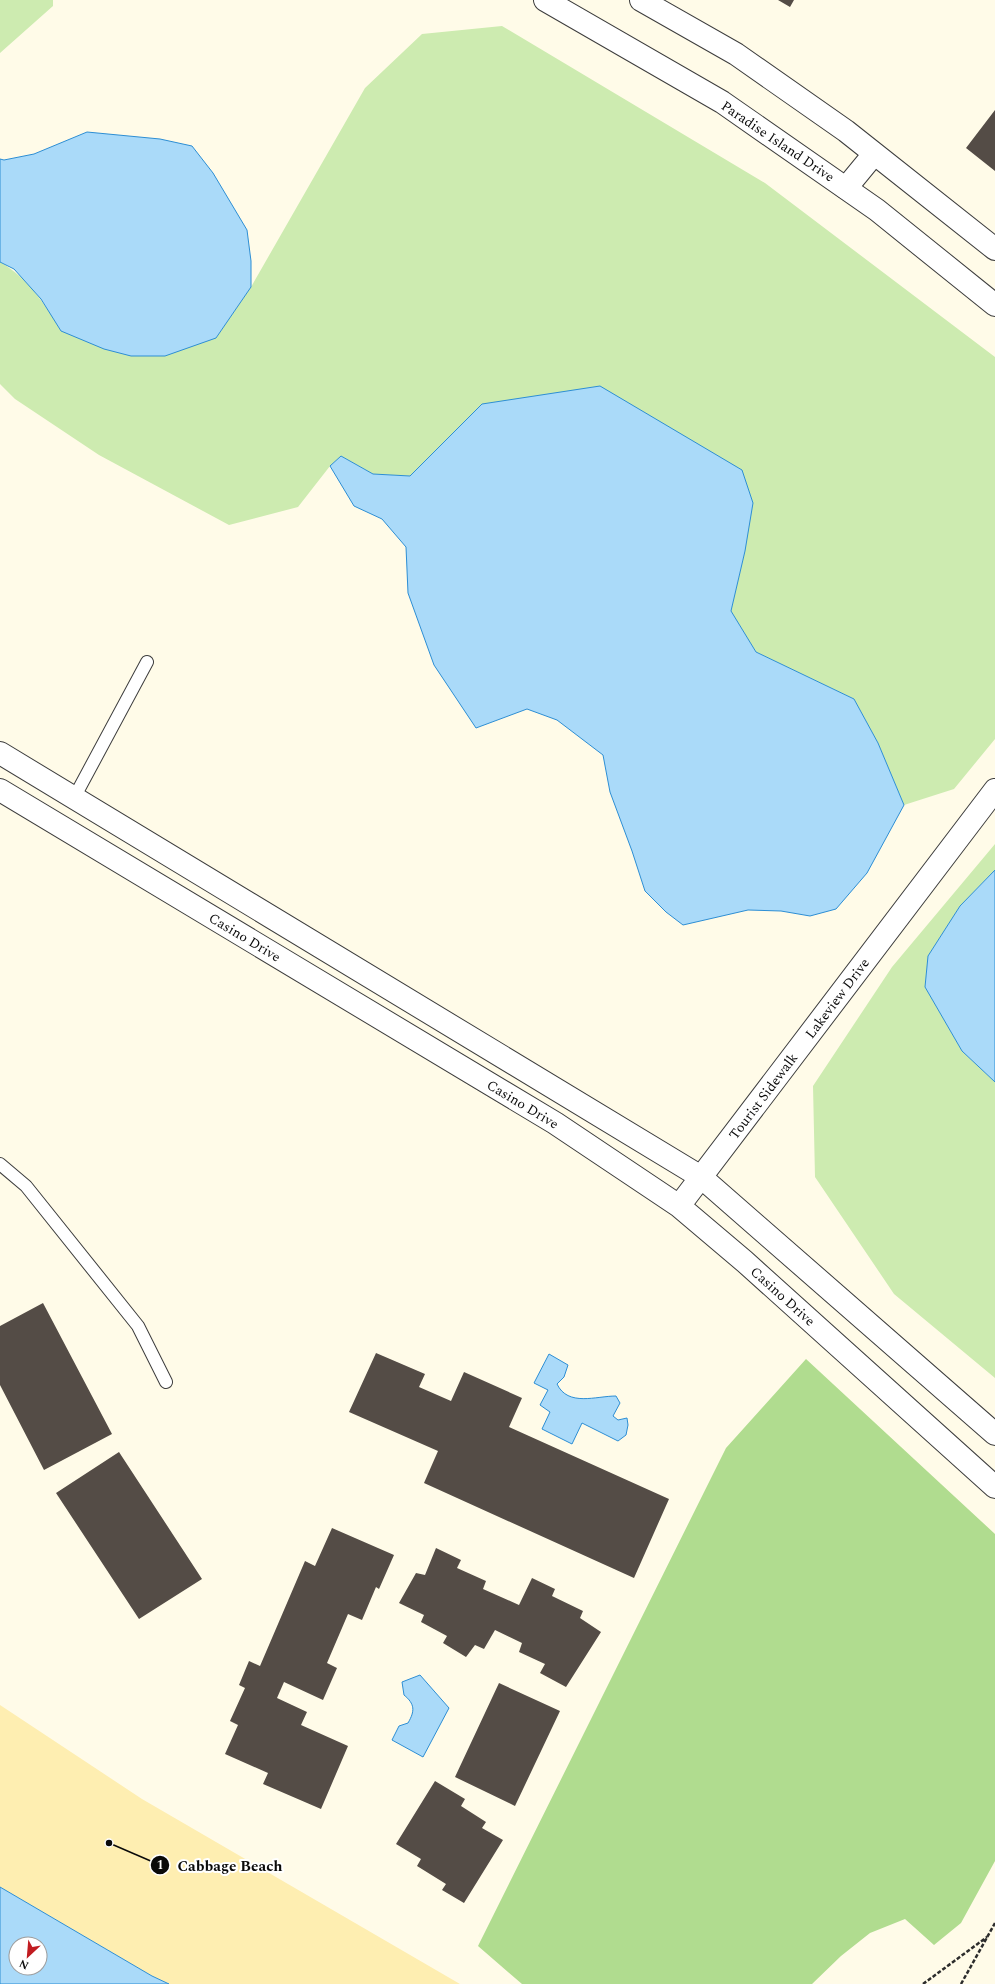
<svg xmlns="http://www.w3.org/2000/svg" width="995" height="1984" viewBox="0 0 995 1984" font-family="Spectral,serif">
	<style>
		.green { fill: #cdebb0 }
		.forest { fill: #b0dc8f }
		.sand { fill: #feeeb1 }
		.water { fill: #aadaf9; stroke: #2d8ed4; fill-rule: evenodd }
		.building { fill: #544c46 }
		.lines { fill: none; stroke-linecap: round; stroke-linejoin: round }
		.service-casing { stroke: #3d3d3d; stroke-width: 14 }
		.minor-casing { stroke: #3d3d3d; stroke-width: 24 }
		.tertiary-casing { stroke: #3d3d3d; stroke-width: 24 }
		.path { stroke: #2c2c2c; stroke-width: 2.5; stroke-dasharray: 4 2; stroke-linecap: butt }
		.service { stroke: #fff; stroke-width: 12 }
		.minor { stroke: #fff; stroke-width: 22 }
		.tertiary { stroke: #fff; stroke-width: 22 }
		.labels { text-anchor: middle; stroke-width: 4; stroke-linejoin: round; paint-order: stroke }
		.street-label { font-size: 14px; fill: #0a0a0a; stroke: #fff }
		.leader { fill: none; stroke: #0a0a0a; stroke-width: 1.5 }
		.callout-dot { fill: #0a0a0a; stroke: #fff; stroke-width: 1.5 }
		.mark-label { font-size: 12px; text-anchor: middle; font-weight: bold; fill: #fff }
		.callout-label { font-size: 15px; text-anchor: middle; font-weight: bold; fill: #0a0a0a; stroke: #fff; stroke-width: 4; stroke-linejoin: round; paint-order: stroke }
	</style>
	<rect width="100%" height="100%" fill="#fffbe8"/>
	<path class="green" d="M 0,0 L 53,0 L 53,6 L 0,53 Z
		M 502,26 L 765,183 L 995,357 L 995,739 L 954,789 L 904,805 L 878,743 L 854,699 L 756,652 L 731,611 L 745,551 L 410,476 L 373,474 L 341,456 L 330,466 L 298,507 L 229,525 L 99,455 L 15,399 L 0,384 L 0,262 C 28,278 45,304 61,331 L 216,338 L 251,287 L 365,88 L 422,34 Z
		M 995,844 L 995,870 L 960,906 L 928,956 L 925,987 L 962,1051 L 995,1082 L 995,1378 L 894,1294 L 815,1177 L 813,1086 L 892,967 Z"/>
	<path class="forest" d="M 806,1359 L 995,1534 L 995,1861 L 961,1923 L 934,1945 L 905,1919 L 870,1933 L 841,1956 L 812,1984 L 522,1984 L 478,1946 L 726,1448 Z"/>
	<path class="sand" d="M 0,1705 L 142,1799 L 460,1984 L 169,1984 L 152,1976 L 0,1887 Z"/>
	<path class="water" d="M 87,132 L 160,139 L 192,146 L 213,173 L 247,230 L 251,261 L 251,287 L 216,338 L 165,356 L 131,356 L 104,349 L 61,331 L 41,299 L 14,269 L 0,262 L 0,159 L 4,160 L 34,154 Z
		M 600,386 L 742,470 L 753,503 L 745,551 L 731,611 L 756,652 L 854,699 L 878,743 L 904,805 L 867,873 L 836,909 L 810,916 L 781,911 L 748,910 L 683,925 L 666,912 L 645,891 L 632,851 L 610,792 L 603,755 L 557,720 L 527,709 L 476,728 L 434,665 L 408,593 L 406,547 L 382,519 L 354,506 L 330,466 L 341,456 L 373,474 L 410,476 L 482,404 Z
		M 995,870 L 995,1082 L 962,1051 L 925,987 L 928,956 L 960,906 Z
		M 549,1354 L 568,1365 L 564,1377 L 557,1384 C 568,1407 596,1396 616,1396 L 620,1403 L 613,1416 L 618,1420 L 627,1418 L 628,1425 L 626,1435 L 618,1441 L 582,1423 L 572,1444 L 542,1429 L 550,1412 L 540,1405 L 548,1390 L 534,1383 Z
		M 420,1675 L 449,1708 L 423,1757 L 392,1740 L 399,1726 L 408,1723 C 415,1711 415,1704 404,1695 L 402,1682 Z
		M 0,1887 L 152,1976 L 169,1984 L 0,1984 ZM 16,1944 L 40,1944 L 40,1968 L 16,1968 Z"/>
	<path class="building" d="M 778,0 L 794,0 L 790,7 Z
		M 995,110 L 995,171 L 966,148 Z
		M 43,1303 L 112,1434 L 44,1470 L 0,1385 L 0,1326 Z
		M 376,1353 L 425,1374 L 419,1387 L 451,1401 L 464,1372 L 522,1398 L 509,1427 L 669,1499 L 634,1578 L 424,1483 L 438,1451 L 349,1412 Z
		M 119,1452 L 202,1579 L 139,1619 L 56,1493 Z
		M 332,1528 L 394,1555 L 379,1589 L 376,1587 L 362,1620 L 348,1614 L 327,1663 L 337,1668 L 323,1700 L 284,1682 L 277,1698 L 307,1712 L 301,1725 L 348,1746 L 321,1809 L 263,1784 L 268,1773 L 225,1754 L 238,1725 L 230,1721 L 245,1688 L 239,1685 L 249,1661 L 260,1666 L 305,1561 L 315,1566 Z
		M 436,1548 L 461,1560 L 457,1568 L 486,1581 L 483,1589 L 519,1605 L 532,1578 L 555,1589 L 552,1596 L 583,1611 L 580,1618 L 601,1632 L 566,1687 L 540,1673 L 545,1664 L 519,1652 L 522,1643 L 495,1630 L 484,1649 L 475,1645 L 466,1657 L 443,1643 L 447,1636 L 421,1622 L 424,1615 L 399,1603 L 416,1573 L 425,1575 Z
		M 499,1683 L 560,1711 L 515,1806 L 455,1777 Z
		M 435,1781 L 465,1799 L 461,1806 L 486,1822 L 482,1828 L 503,1840 L 464,1903 L 442,1890 L 446,1884 L 417,1866 L 421,1859 L 396,1844 Z"/>
	<g class="lines">
		<g class="service-casing">
			<path id="service" d="M 74,798 L 147,662
				M 0,1164 L 26,1186 L 138,1326 L 166,1382"/>
		</g>
		<g class="minor-casing">
			<path id="minor" d="M 846,188 L 874,154
				M 0,753 L 701,1177 L 995,1434
				M 0,790 L 555,1123 L 679,1206 L 744,1261 L 995,1487
				M 679,1206 L 995,790"/>
		</g>
		<g class="tertiary-casing">
			<path id="tertiary" d="M 545,0 L 722,102 L 877,210 L 995,305
				M 641,0 L 736,54 L 846,131 L 995,249"/>
		</g>
		<path class="path" d="M 923,1984 L 987,1937
			M 961,1984 L 995,1923"/>
		<use href="#service" class="service"/>
		<use href="#minor" class="minor"/>
		<use href="#tertiary" class="tertiary"/>
	</g>
	<g class="labels">
		<g class="street-label">
			<text transform="translate(778 141) rotate(34)" y="5">Paradise Island Drive</text>
			<text transform="translate(245 937) rotate(31)" y="5">Casino Drive</text>
			<text transform="translate(837 998) rotate(-53)" y="5">Lakeview Drive</text>
			<text transform="translate(763 1096) rotate(-53)" y="5">Tourist Sidewalk</text>
			<text transform="translate(523 1104) rotate(31)" y="5">Casino Drive</text>
			<text transform="translate(783 1296) rotate(42)" y="5">Casino Drive</text>
		</g>
	</g>
	<path class="leader" d="M109 1843L160 1865"/>
	<g class="callout-dot">
		<circle cx="109" cy="1843" r="4"/>
		<circle cx="160" cy="1865" r="10"/>
	</g>
	<g class="mark-label">
		<text x="160" y="1869">1</text>
	</g>
	<g class="callout-label">
		<text x="230" y="1871">Cabbage Beach</text>
	</g>
	<g transform="translate(28 1956) rotate(206)"><circle r="19" fill="#ffffff" stroke="#9d9d9d"/>
	<path d="M0-3L7 15L0 10L-7 15Z" fill="#c11c21"/>
	<text y="-6" font-size="11" font-weight="bold" text-anchor="middle" fill="#0a0a0a">N</text>
	</g>
</svg>
